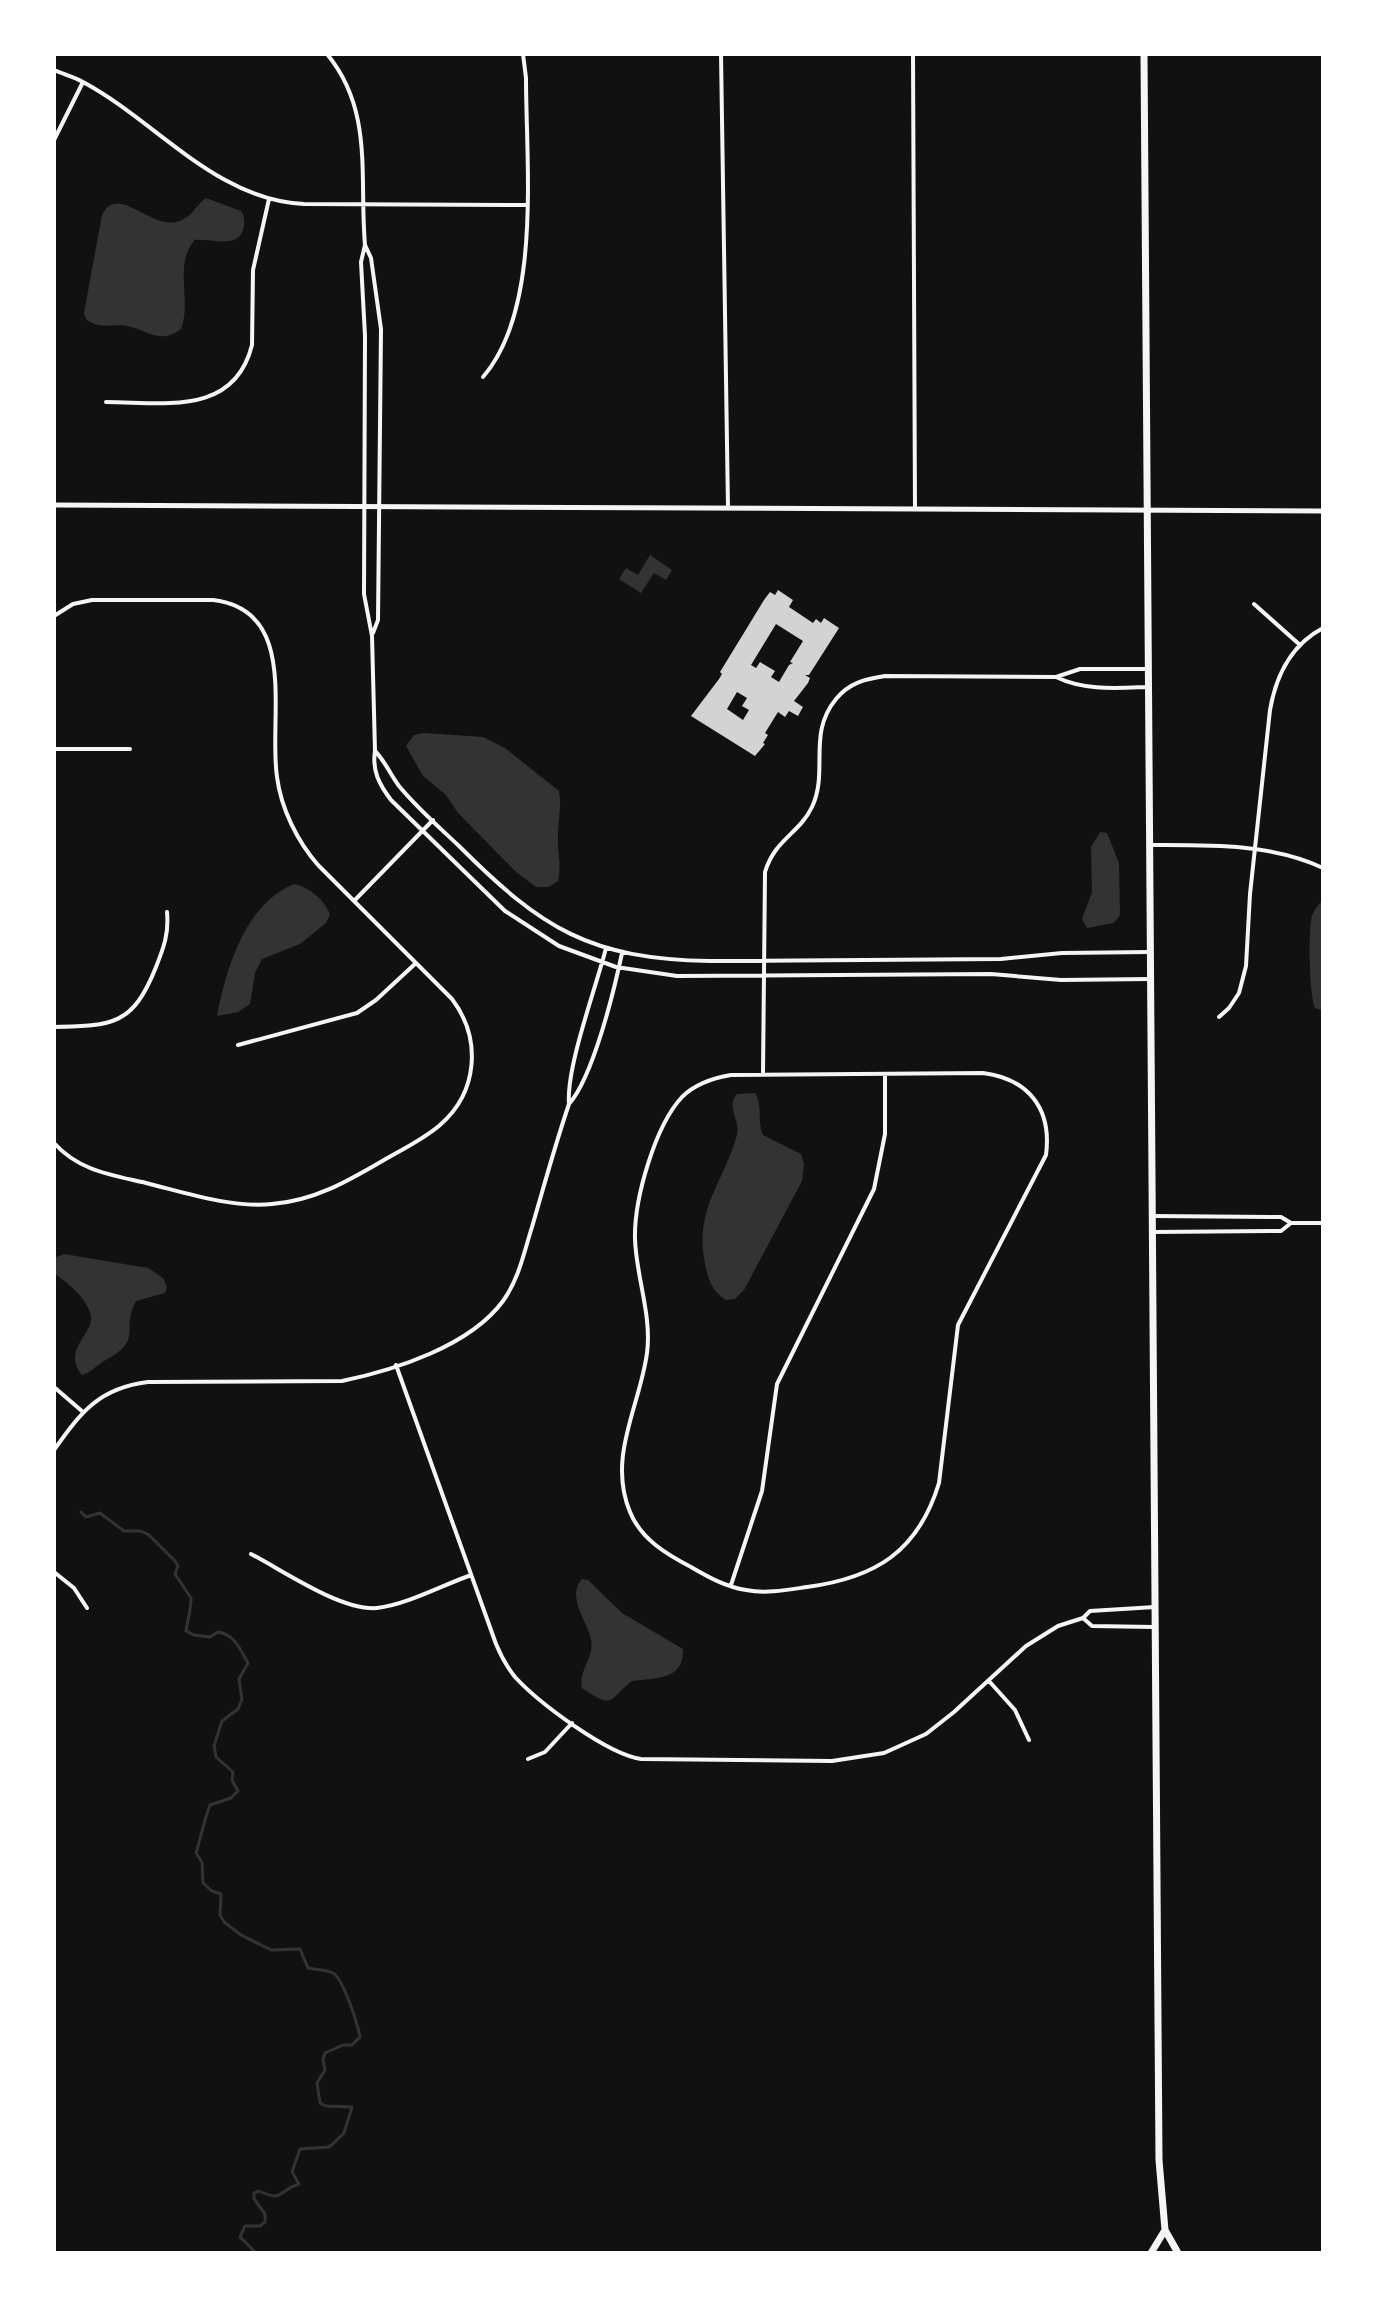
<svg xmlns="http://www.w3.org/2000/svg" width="1377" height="2307" viewBox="0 0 1377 2307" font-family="'Exo 2',sans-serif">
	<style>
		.water { fill: #333 }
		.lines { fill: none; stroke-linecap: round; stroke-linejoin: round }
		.stream { stroke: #333; stroke-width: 3 }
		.building { fill: #d3d3d3; fill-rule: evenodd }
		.minor { stroke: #f5f5f5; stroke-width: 4 }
		.tertiary { stroke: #f5f5f5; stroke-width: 5 }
		.primary { stroke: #f5f5f5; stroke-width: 7 }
	</style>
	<rect width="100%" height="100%" fill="#111"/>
	<path class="water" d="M 206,198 L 241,211 C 245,217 245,222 243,230 C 237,249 210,238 195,240 C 173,263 192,302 181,329 C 161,344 150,332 131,327 C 115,322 100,331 86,319 L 84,313 L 102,215 C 117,183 149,228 176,222 C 191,219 195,206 206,198 Z
		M 650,555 L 672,570 L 666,580 L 654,573 L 641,593 L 619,579 L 626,568 L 638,575 Z
		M 424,733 L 483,737 L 505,748 L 559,791 C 562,807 558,820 558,836 C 557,852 562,864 558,881 L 549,887 L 536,887 L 516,872 L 458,813 L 446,795 L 423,776 L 406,746 L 414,735 Z
		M 1100,832 L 1107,833 L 1119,863 L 1120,915 L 1114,923 L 1087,928 L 1082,919 L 1092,892 L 1091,847 Z
		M 294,884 C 311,888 323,899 330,914 L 326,923 L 300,944 L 262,959 L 255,973 L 250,1004 L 238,1012 L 217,1016 C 226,969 245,904 294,884 Z
		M 1323,900 L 1323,1009 L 1321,1010 L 1315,1008 C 1309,995 1308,930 1312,916 C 1314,910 1319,904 1323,900 Z
		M 755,1093 C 763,1105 757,1121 763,1135 L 801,1154 L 804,1164 L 802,1181 L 744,1290 L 735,1299 L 726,1300 C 712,1291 708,1280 705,1264 C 694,1209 723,1184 737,1135 C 741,1120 725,1107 737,1094 Z
		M 64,1254 L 148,1268 L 163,1278 L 167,1287 L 165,1293 L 136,1301 C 120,1330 145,1340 104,1361 C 96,1366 90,1373 82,1375 C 61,1350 94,1334 91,1316 C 87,1297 68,1284 54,1273 L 54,1258 Z
		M 582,1579 L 588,1580 L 622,1613 L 683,1649 C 684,1681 656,1677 632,1681 C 607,1701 615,1710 582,1688 C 578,1670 595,1658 591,1639 C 587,1621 566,1596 582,1579 Z"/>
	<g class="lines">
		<path class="stream" d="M 81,1512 L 86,1517 L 100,1513 L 124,1531 L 141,1531 L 149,1535 L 175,1561 L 178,1566 L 175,1574 L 191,1598 C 191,1609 188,1619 186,1631 L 194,1635 L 210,1637 L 218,1632 C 234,1634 240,1649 248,1663 L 239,1679 L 242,1699 L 238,1709 L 222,1721 L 214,1746 L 216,1757 L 233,1772 L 232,1780 L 238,1791 L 231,1798 L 210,1805 C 204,1821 201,1836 196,1853 L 202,1862 L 203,1883 L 212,1891 L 221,1894 L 220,1915 L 224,1922 L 241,1935 L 271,1950 L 300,1949 L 308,1968 C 316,1970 325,1969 333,1973 C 343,1978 358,2025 360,2037 L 352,2045 L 343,2045 L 325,2053 L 323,2060 L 325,2070 L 317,2083 L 320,2103 L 326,2106 L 352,2107 L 344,2133 L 336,2141 L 329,2147 L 300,2149 L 292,2172 L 299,2184 C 278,2190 284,2203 259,2191 L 254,2193 L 254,2199 L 265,2214 L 265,2222 L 260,2226 L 245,2226 L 240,2237 L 256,2253"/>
	</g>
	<path class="building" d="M 778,590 L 793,600 L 789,607 L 813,623 L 816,619 L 821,623 L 824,618 L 839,628 L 809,675 L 805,675 L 810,678 L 808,683 L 794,701 L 803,707 L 798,716 L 789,711 L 785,717 L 778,712 L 765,733 L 768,735 L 763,743 L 765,744 L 755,756 L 691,716 L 719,679 L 722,674 L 720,672 L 764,600 L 770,592 L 775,595 ZM 776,624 L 803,641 L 790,662 L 793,663 L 789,665 L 779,682 L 771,677 L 775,671 L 760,662 L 756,668 L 751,665 ZM 737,692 L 747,698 L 742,706 L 749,710 L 743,720 L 727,709 Z"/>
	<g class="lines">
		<path class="minor" d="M 327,54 C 374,111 359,177 365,245 L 371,258 L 381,329 L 378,620 L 373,633
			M 721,54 L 728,508
			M 913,54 L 915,509
			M 54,70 C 63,74 74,77 83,82 C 156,121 216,200 304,204 L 526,205
			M 54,140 L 83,82
			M 365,245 L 361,262 L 365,336 L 364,594 L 372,636 L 375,751 C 372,771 379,784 391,800 L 505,911 L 559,946 L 616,967 L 677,976 L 991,974 L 1061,980 L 1150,979
			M 483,377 C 542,309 526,165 526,78 L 523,54
			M 106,402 C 163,402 234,417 252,345 L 253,270 L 269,199
			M 1254,604 L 1300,645
			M 54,616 L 73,604 L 92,600 L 213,600 C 300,610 268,718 277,777 C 281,808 297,841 318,865 L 452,999 C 482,1039 478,1092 440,1125 C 424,1139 403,1149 384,1160 C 348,1181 314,1201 272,1204 C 231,1208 186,1193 146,1183 C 112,1175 79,1171 54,1143
			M 1056,677 L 1080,669 L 1148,669
			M 54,749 L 130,749
			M 375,751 C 385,761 390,774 399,786 C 417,808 439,827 459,846 C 542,929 590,959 710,961 L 1001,959 L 1062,953 L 1149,952
			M 1149,845 C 1206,845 1271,843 1323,868
			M 354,901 L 433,820
			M 1219,1017 L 1229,1008 L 1239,993 L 1246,966 L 1250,894 L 1270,710 C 1276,675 1291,645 1323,628
			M 54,1027 C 113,1026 133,1025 156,967 C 164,947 169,933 167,912
			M 238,1045 L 357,1013 L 376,1000 L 416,963
			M 983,1073 C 1029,1079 1052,1109 1046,1155 L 958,1325 L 939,1483 C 918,1552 875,1578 807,1587 C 787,1590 766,1594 746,1590 C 726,1587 708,1577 691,1567 C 666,1554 641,1539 630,1512 C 607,1457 640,1406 647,1353 C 652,1315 636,1276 635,1239 C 634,1199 655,1126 682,1097 C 695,1084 713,1078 731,1075 Z
			M 763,1074 L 765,872 C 775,839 799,834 812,807 C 829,771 807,734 836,699 C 849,683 865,679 885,676 L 1056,677 C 1085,691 1117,688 1148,687
			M 569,1104 C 593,1077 614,991 622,953
			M 1152,1216 L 1281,1217 L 1291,1223
			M 1152,1232 L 1281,1231 L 1291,1223 L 1323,1223
			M 396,1365 L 496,1644 C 501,1656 507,1667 515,1677 C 539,1703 607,1754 641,1759 L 832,1761 L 884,1753 L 926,1734 L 954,1712 L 1026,1646 L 1058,1626 L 1083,1618 L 1090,1611 L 1155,1607
			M 54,1387 L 83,1412
			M 54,1450 C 81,1412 99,1388 148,1382 L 342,1381 C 395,1370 470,1346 503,1301 C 519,1279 524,1252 532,1227 C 544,1186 555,1145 569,1104 C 566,1067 596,988 606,948
			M 251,1554 C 284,1571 341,1611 377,1608 C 406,1605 443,1585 471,1575
			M 54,1572 L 74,1588 L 87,1608
			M 731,1585 L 762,1491 L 777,1384 L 874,1189 L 885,1134 L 885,1074
			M 1083,1618 L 1092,1626 L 1154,1627
			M 989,1681 L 1015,1710 L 1029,1740
			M 528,1759 L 545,1752 L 572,1723"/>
		<path class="tertiary" d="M 54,505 L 1323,511"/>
		<path class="primary" d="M 1144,54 L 1159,2160 L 1165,2230 L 1178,2253
			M 1151,2253 L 1165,2230"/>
	</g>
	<rect width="1377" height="2307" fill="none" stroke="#ffffff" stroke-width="112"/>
</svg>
